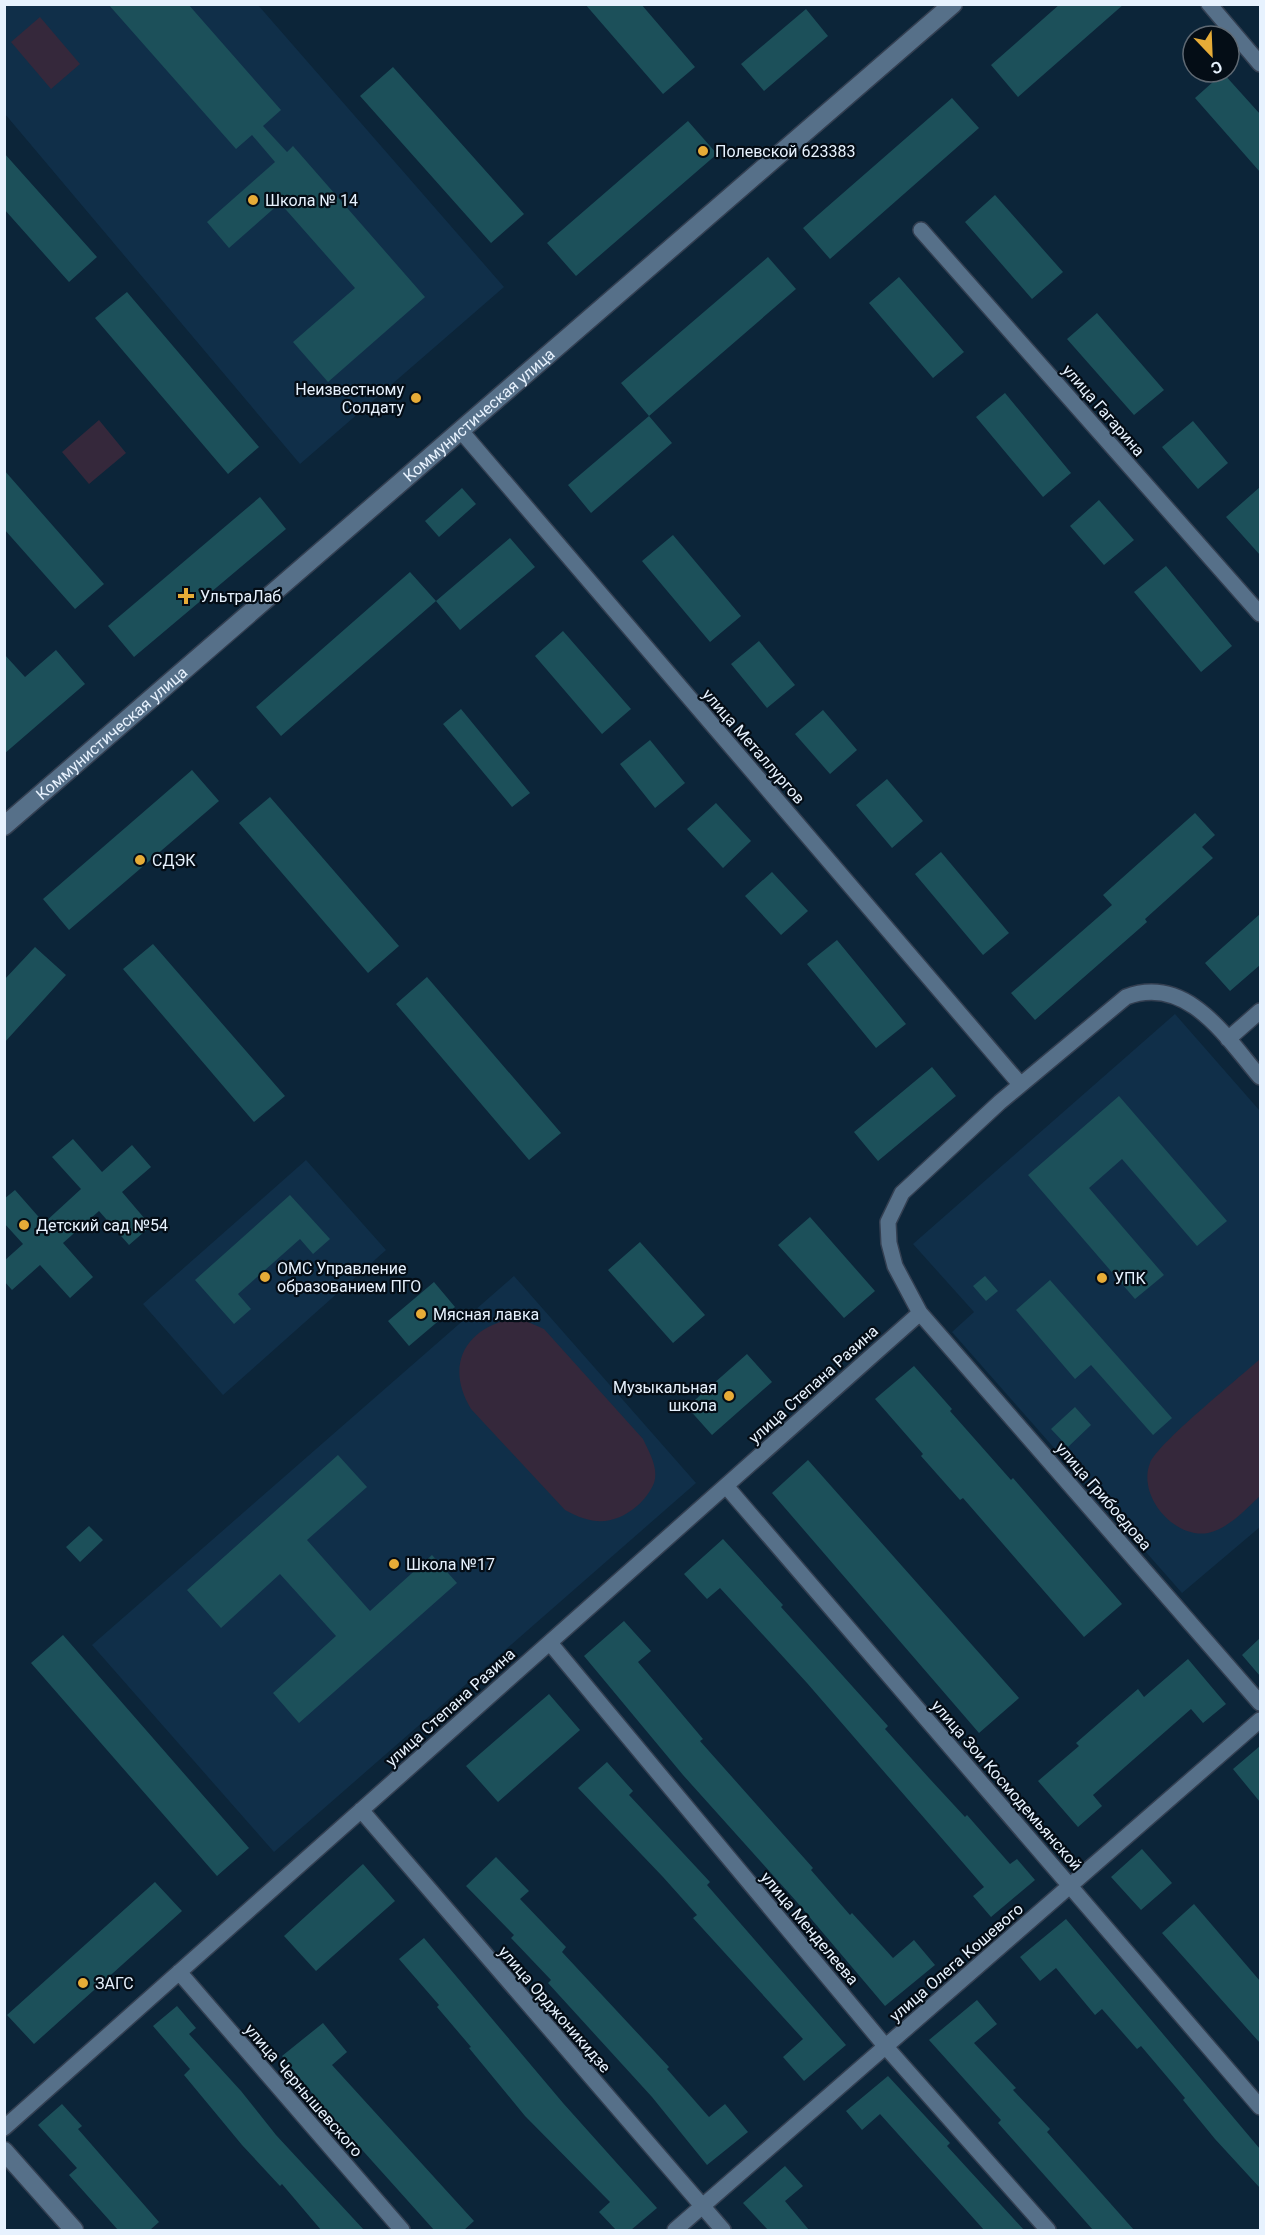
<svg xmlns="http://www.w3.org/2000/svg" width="1265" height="2235" viewBox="0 0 1265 2235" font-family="Roboto,sans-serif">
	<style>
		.built { fill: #102f49 }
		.green { fill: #35283b }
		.building { fill: #1c505a }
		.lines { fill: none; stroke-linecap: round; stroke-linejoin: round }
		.minor-casing { stroke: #333f51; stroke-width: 18 }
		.tertiary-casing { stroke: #333f51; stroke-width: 21 }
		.minor { stroke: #567089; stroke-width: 15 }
		.tertiary { stroke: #567089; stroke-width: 18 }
		.poi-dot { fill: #e7ac37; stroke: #040d16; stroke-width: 2 }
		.labels { text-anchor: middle; stroke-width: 4.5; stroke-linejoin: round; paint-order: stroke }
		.poi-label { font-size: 16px; fill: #e7f2fe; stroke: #040d16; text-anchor: start }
		.street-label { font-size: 16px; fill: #e7f2fe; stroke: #040d16 }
	</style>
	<rect width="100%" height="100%" fill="#0c2539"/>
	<path class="built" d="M 4,5 L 258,5 L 504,287 L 300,464 L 5,114 Z
		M 1175,1014 L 1260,1111 L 1260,1527 L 1182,1593 L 952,1332 L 974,1312 L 913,1244 Z
		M 306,1160 L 386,1250 L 223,1395 L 143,1304 Z
		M 514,1276 L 696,1483 L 274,1852 L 92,1645 Z"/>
	<path class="green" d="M 40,17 L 80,64 L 51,89 L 11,42 Z
		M 99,420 L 126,453 L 89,484 L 62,452 Z
		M 519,1318 L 544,1329 L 643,1439 C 649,1452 659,1468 654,1483 C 651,1491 643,1501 637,1506 C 613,1526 592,1525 565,1510 L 471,1409 C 443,1363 468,1324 519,1318 Z
		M 1260,1359 L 1260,1496 C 1245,1510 1229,1528 1208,1533 C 1174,1539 1137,1496 1150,1463 C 1158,1443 1239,1378 1260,1359 Z"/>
	<path class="building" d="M 108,4 L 188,4 L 281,110 L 263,126 L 287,152 L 293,146 L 425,297 L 328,382 L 293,342 L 355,288 L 280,203 L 229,248 L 207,222 L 275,162 L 252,135 L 236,149 Z
		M 585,4 L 641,4 L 695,67 L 663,94 Z
		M 1060,4 L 1124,4 L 1018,97 L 991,65 Z
		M 806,9 L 828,36 L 764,91 L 741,64 Z
		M 393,67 L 524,214 L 491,243 L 360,96 Z
		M 1223,73 L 1260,114 L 1260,172 L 1195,98 Z
		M 952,98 L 979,128 L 830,259 L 803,228 Z
		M 688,121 L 717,154 L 576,276 L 547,243 Z
		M 4,153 L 97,257 L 69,282 L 4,209 Z
		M 995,195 L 1063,272 L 1032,299 L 965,222 Z
		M 768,257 L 796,289 L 649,416 L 621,383 Z
		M 899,277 L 964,352 L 933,378 L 869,303 Z
		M 127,292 L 259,447 L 228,474 L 95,318 Z
		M 1097,313 L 1164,390 L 1134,415 L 1067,339 Z
		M 1005,393 L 1071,473 L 1043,497 L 976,417 Z
		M 649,416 L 672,443 L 591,513 L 568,485 Z
		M 1193,421 L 1228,463 L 1198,489 L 1162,447 Z
		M 4,470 L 104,584 L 75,609 L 4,529 Z
		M 1260,487 L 1260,555 L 1226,517 Z
		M 462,488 L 476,504 L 439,537 L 425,521 Z
		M 260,497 L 286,529 L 134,657 L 108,626 Z
		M 1099,500 L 1134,540 L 1104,565 L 1070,526 Z
		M 673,535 L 741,616 L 710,642 L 642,561 Z
		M 510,538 L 535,567 L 460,630 L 436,601 Z
		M 1166,566 L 1232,646 L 1201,672 L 1134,592 Z
		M 410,572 L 436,601 L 281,736 L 256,707 Z
		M 563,631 L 631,709 L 602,734 L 535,656 Z
		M 759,641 L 795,685 L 767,708 L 731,664 Z
		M 56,650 L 85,684 L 4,754 L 4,654 L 25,677 Z
		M 461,709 L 530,793 L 512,807 L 443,724 Z
		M 823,710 L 857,750 L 830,774 L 795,734 Z
		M 650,740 L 685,783 L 655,808 L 620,764 Z
		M 192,770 L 219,801 L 69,930 L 43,899 Z
		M 887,779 L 923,821 L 892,848 L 856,805 Z
		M 270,797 L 399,946 L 368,973 L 239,823 Z
		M 716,803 L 751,841 L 723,868 L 687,829 Z
		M 1195,813 L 1215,835 L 1202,847 L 1213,858 L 1145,919 L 1147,922 L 1035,1020 L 1011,993 L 1112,905 L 1103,895 Z
		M 941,852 L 1009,933 L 983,955 L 915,874 Z
		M 772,872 L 808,911 L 781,935 L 745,896 Z
		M 1260,914 L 1260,965 L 1230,991 L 1205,963 Z
		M 837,940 L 906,1024 L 876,1048 L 807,964 Z
		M 153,944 L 285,1096 L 254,1122 L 123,969 Z
		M 35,947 L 66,975 L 4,1043 L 4,980 Z
		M 427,977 L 561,1133 L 529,1160 L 396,1004 Z
		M 932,1067 L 956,1096 L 878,1161 L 854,1132 Z
		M 1119,1096 L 1227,1221 L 1197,1246 L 1122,1159 L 1089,1188 L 1164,1275 L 1135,1299 L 1028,1175 Z
		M 73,1139 L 102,1172 L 132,1145 L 151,1167 L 122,1192 L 151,1226 L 129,1245 L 99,1211 L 63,1243 L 93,1277 L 70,1298 L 40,1265 L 12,1290 L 4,1281 L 4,1261 L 23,1244 L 4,1223 L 4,1199 L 15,1190 L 44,1223 L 81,1189 L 52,1157 Z
		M 290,1195 L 330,1239 L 313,1254 L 300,1239 L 238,1294 L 251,1309 L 234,1324 L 195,1280 Z
		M 810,1217 L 875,1291 L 844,1318 L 778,1245 Z
		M 640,1242 L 705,1315 L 673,1343 L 608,1270 Z
		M 985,1276 L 998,1291 L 986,1301 L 973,1286 Z
		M 1050,1280 L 1172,1418 L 1153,1435 L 1091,1365 L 1075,1379 L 1016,1310 Z
		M 434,1282 L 455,1307 L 409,1346 L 388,1321 Z
		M 747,1354 L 772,1382 L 712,1435 L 687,1407 Z
		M 914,1366 L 952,1409 L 950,1411 L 1011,1480 L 1013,1478 L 1122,1604 L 1084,1637 L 963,1498 L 960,1500 L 921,1456 L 923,1454 L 875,1399 Z
		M 1075,1407 L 1091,1425 L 1068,1447 L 1051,1429 Z
		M 338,1455 L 367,1487 L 307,1540 L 370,1611 L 432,1555 L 457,1583 L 299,1723 L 273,1693 L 336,1636 L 280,1574 L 221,1628 L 187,1590 Z
		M 808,1460 L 1019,1698 L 979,1733 L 772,1493 Z
		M 89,1526 L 103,1540 L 80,1562 L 66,1547 Z
		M 723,1539 L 783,1605 L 781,1607 L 888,1726 L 885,1729 L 929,1778 L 965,1817 L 967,1815 L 1010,1864 L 1017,1859 L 1035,1880 L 991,1917 L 973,1896 L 984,1887 L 807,1683 L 720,1588 L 707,1599 L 684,1574 Z
		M 624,1621 L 651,1651 L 638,1662 L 703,1739 L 700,1741 L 813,1868 L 811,1870 L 850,1915 L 852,1913 L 893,1958 L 914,1940 L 935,1965 L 885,2006 L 796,1901 L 683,1775 L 584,1656 Z
		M 63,1635 L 249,1848 L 217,1876 L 31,1663 Z
		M 1260,1638 L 1260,1676 L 1242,1655 Z
		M 1188,1659 L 1226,1704 L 1203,1723 L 1191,1709 L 1093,1795 L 1102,1806 L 1078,1827 L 1038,1781 L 1079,1746 L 1076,1743 L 1138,1689 L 1144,1697 Z
		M 549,1694 L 580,1730 L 498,1802 L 466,1766 Z
		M 1260,1746 L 1260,1802 L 1233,1769 Z
		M 607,1762 L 633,1791 L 629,1795 L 710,1882 L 707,1885 L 846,2045 L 804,2081 L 783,2057 L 803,2039 L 693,1918 L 697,1915 L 663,1877 L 578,1788 Z
		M 1142,1849 L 1172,1883 L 1141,1910 L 1111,1877 Z
		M 496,1857 L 529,1891 L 520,1899 L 566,1947 L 562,1952 L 669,2067 L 667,2069 L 709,2117 L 725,2104 L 748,2132 L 707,2165 L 652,2097 L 548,1983 L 551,1980 L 511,1938 L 514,1935 L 466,1886 Z
		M 363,1864 L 395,1901 L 316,1971 L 284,1936 Z
		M 155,1882 L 182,1911 L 34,2044 L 7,2015 Z
		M 1194,1904 L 1260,1981 L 1260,2043 L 1162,1933 Z
		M 1066,1919 L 1260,2149 L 1260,2188 L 1215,2139 L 1183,2100 L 1185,2098 L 1141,2046 L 1137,2049 L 1102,2009 L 1095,2015 L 1056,1968 L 1040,1981 L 1020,1957 Z
		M 424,1938 L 563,2103 L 657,2208 L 631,2230 L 616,2230 L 599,2212 L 610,2202 L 525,2116 L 469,2048 L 471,2047 L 437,2007 L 439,2005 L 399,1959 Z
		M 977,2000 L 997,2024 L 974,2043 L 1016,2088 L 1013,2090 L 1050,2129 L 1047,2132 L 1134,2230 L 1093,2230 L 998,2123 L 1001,2120 L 929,2040 Z
		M 177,2006 L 196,2028 L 189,2034 L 241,2091 L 276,2135 L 364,2230 L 321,2230 L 282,2184 L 280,2186 L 242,2145 L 184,2075 L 190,2069 L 153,2026 Z
		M 323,2023 L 347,2052 L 332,2065 L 474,2221 L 464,2230 L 434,2230 L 320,2103 L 282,2056 Z
		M 888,2076 L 950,2143 L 947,2146 L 1024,2230 L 984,2230 L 880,2114 L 862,2130 L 846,2111 Z
		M 62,2104 L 82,2126 L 78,2129 L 159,2222 L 150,2230 L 118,2230 L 69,2175 L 77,2168 L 38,2125 Z
		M 785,2166 L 803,2186 L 785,2201 L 809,2230 L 768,2230 L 743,2203 Z"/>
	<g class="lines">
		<g class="minor-casing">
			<path id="minor" d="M 1209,4 L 1260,64
				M 921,230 L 1260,614
				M 461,431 L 1020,1084
				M 1228,1039 L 1260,1011
				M 1260,1077 C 1226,1037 1187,974 1126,997 L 1000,1102 L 902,1193 L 888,1222 L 889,1243 L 895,1266 L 920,1313 L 1260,1703
				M 726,1486 L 1260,2107
				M 550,1643 L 886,2047 L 1048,2230
				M 361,1810 L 723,2230
				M 179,1972 L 402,2230
				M 4,2128 L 920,1313
				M 675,2230 L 1260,1720"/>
		</g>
		<g class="tertiary-casing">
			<g id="tertiary">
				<path id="s1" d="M 4,826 L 953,4"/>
				<path d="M 4,2151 L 74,2230"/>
			</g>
		</g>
		<use href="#minor" class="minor"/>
		<use href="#tertiary" class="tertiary"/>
	</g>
	<g class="poi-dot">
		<circle cx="703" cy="151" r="6"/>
		<circle cx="253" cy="200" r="6"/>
		<circle cx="416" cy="398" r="6"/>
		<path d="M183 587h6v6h6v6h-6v6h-6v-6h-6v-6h6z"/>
		<circle cx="140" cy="860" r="6"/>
		<circle cx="24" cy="1225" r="6"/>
		<circle cx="265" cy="1277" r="6"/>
		<circle cx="1102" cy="1278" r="6"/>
		<circle cx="421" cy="1314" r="6"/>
		<circle cx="729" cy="1396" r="6"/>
		<circle cx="394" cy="1564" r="6"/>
		<circle cx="83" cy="1983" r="6"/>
	</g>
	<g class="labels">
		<g class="poi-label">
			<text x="715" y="157">Полевской 623383</text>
			<text x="265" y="206">Школа № 14</text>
			<text x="404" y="395" text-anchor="end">Неизвестному<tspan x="404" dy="18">Солдату</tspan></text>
			<text x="200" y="602">УльтраЛаб</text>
			<text x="152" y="866">СДЭК</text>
			<text x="36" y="1231">Детский сад №54</text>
			<text x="277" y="1274">ОМС Управление<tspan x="277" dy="18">образованием ПГО</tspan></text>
			<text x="1114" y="1284">УПК</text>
			<text x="433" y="1320">Мясная лавка</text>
			<text x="717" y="1393" text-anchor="end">Музыкальная<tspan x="717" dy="18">школа</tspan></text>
			<text x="406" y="1570">Школа №17</text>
			<text x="95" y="1989">ЗАГС</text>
		</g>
		<g class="street-label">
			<text transform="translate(1104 410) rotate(49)" y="6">улица Гагарина</text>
			<text dy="6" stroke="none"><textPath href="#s1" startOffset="628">Коммунистическая улица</textPath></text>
			<text dy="6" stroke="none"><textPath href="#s1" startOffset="142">Коммунистическая улица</textPath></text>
			<text transform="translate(754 746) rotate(49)" y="6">улица Металлургов</text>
			<text transform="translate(813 1384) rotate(-42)" y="6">улица Степана Разина</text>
			<text transform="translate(1104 1496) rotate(49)" y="6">улица Грибоедова</text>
			<text transform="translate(450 1707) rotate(-42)" y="6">улица Степана Разина</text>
			<text transform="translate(1007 1785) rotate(49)" y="6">улица Зои Космодемьянской</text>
			<text transform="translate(810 1928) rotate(50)" y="6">улица Менделеева</text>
			<text transform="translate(956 1962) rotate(-41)" y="6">улица Олега Кошевого</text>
			<text transform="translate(555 2009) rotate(49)" y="6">улица Орджоникидзе</text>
			<text transform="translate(304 2090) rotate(49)" y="6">улица Чернышевского</text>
		</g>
	</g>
	<rect width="1265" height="2235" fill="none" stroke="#e7f2fe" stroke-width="12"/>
	<g transform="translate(1211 54) rotate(157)"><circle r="28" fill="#040d16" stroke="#5f6973" stroke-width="1.5"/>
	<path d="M0-4.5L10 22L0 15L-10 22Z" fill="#e7ac37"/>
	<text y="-9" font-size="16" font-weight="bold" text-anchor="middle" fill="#e7f2fe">С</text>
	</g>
</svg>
